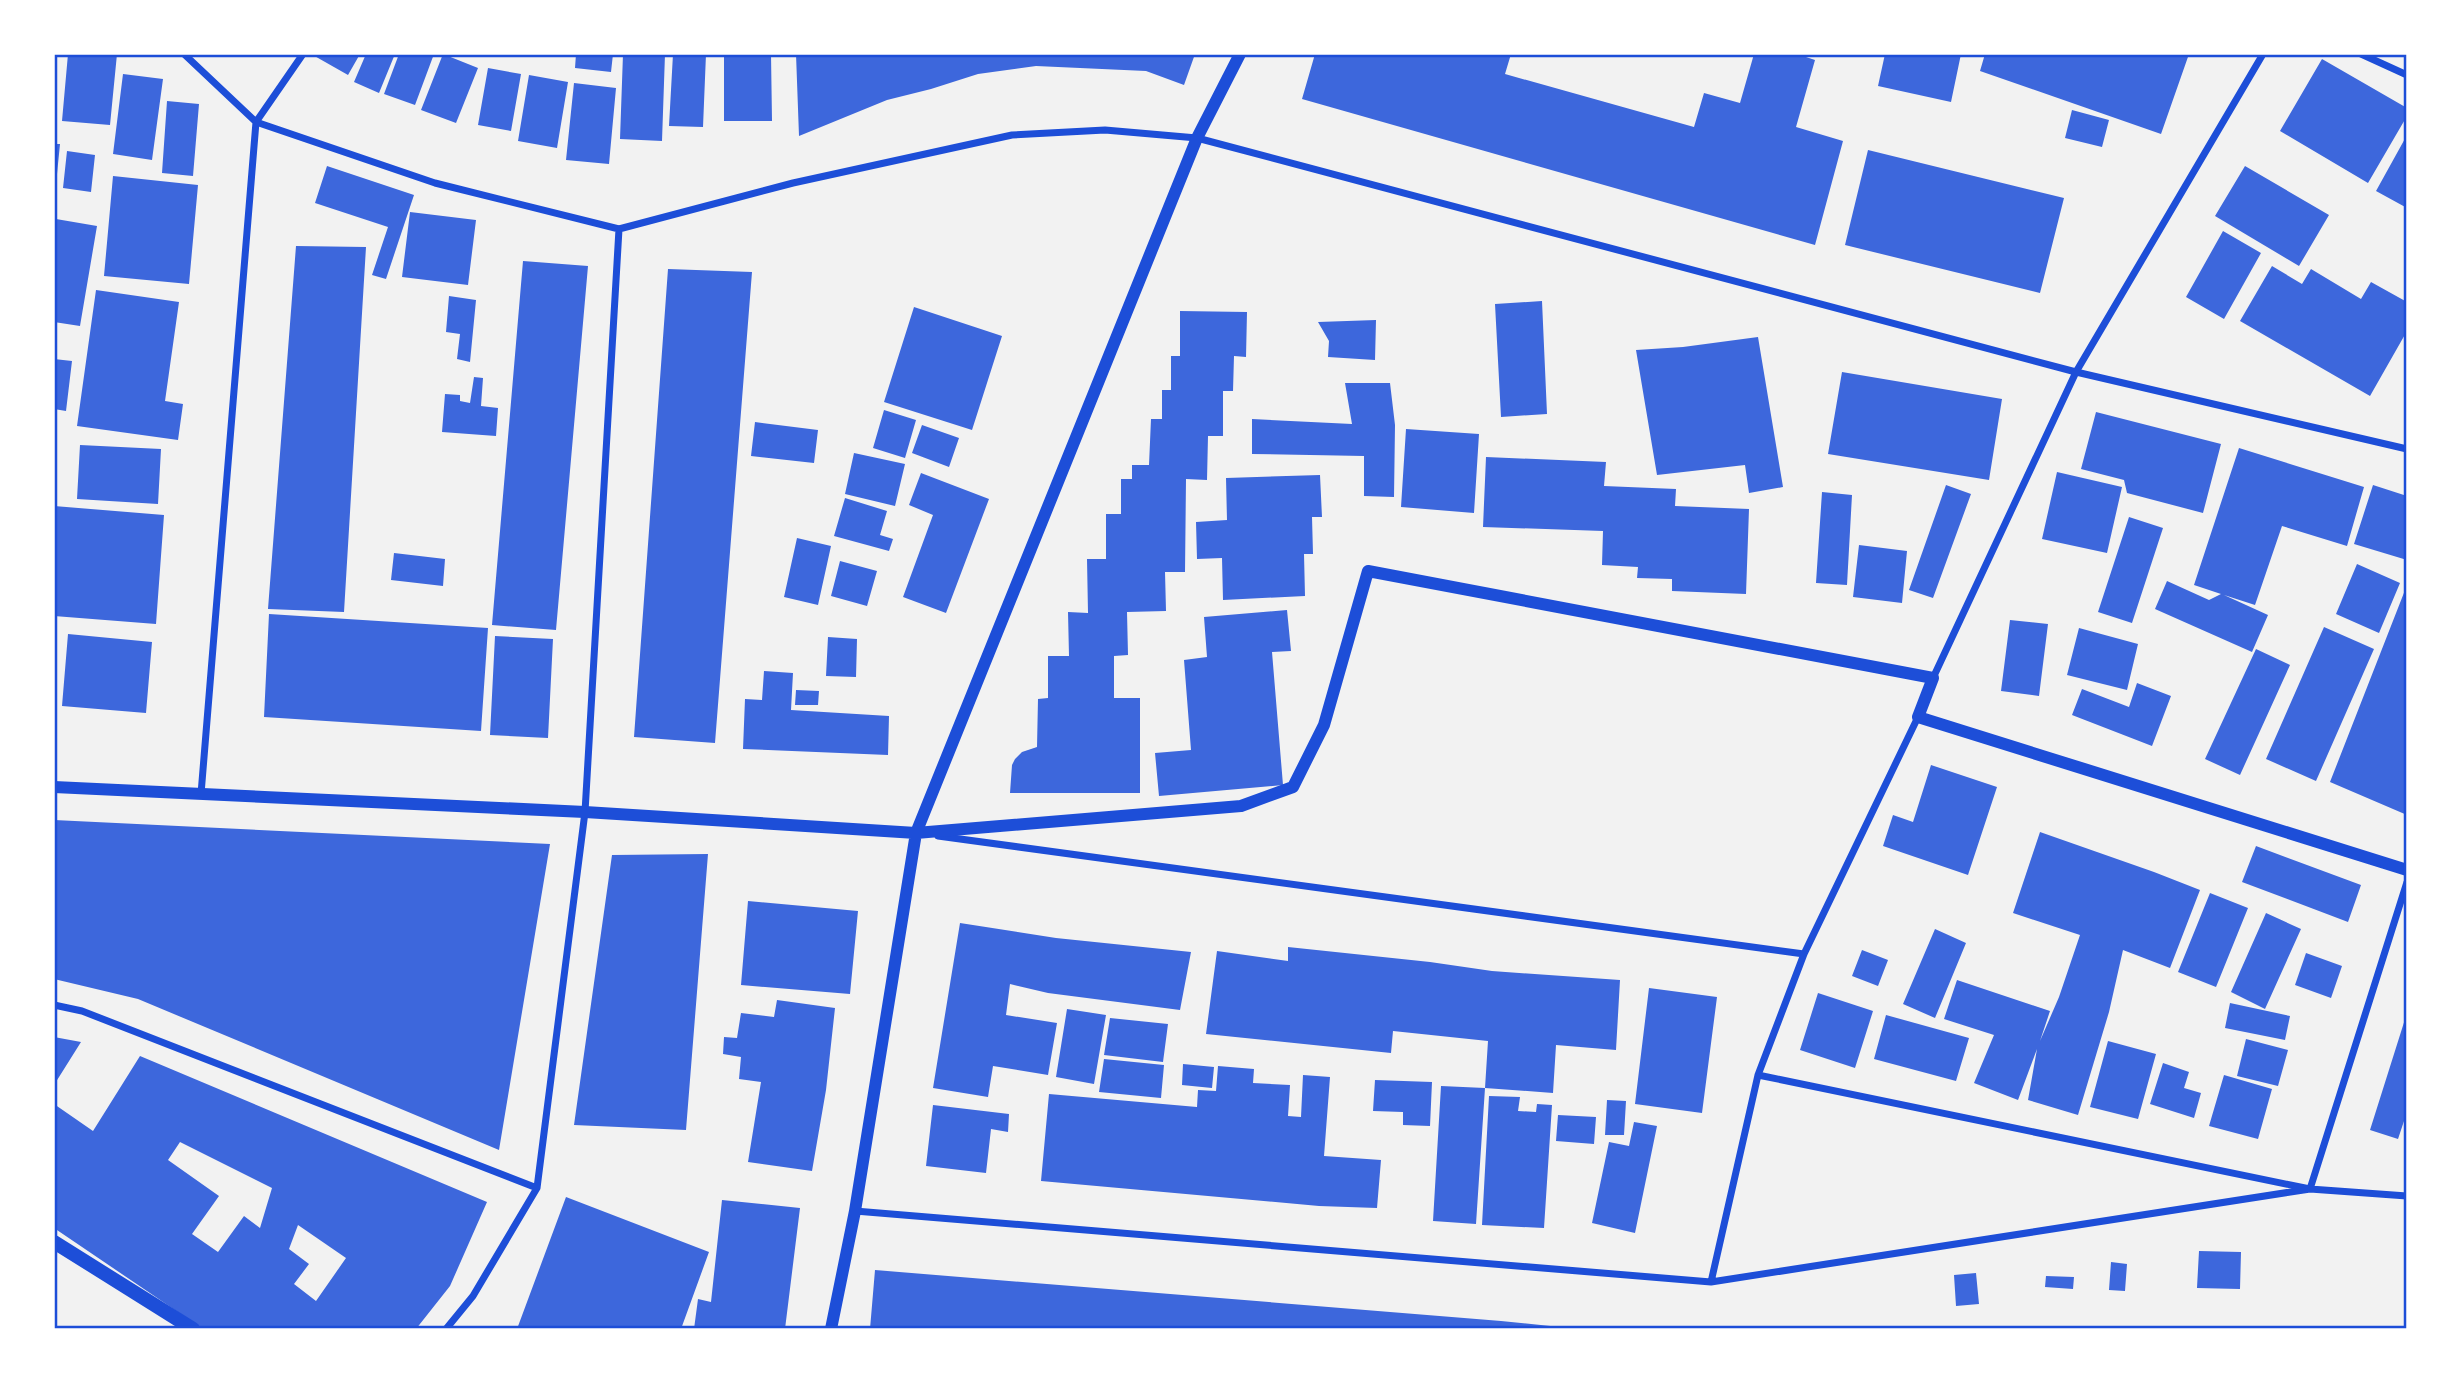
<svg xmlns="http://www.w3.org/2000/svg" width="2461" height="1383" viewBox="0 0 2461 1383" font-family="Bitter,serif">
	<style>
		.building { fill: #3d67dc; fill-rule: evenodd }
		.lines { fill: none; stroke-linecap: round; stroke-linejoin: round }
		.minor { stroke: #1d4ed8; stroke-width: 7 }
		.tertiary { stroke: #1d4ed8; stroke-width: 12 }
		.secondary { stroke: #1d4ed8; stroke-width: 14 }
		.neatline { fill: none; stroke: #1d4ed8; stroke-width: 2.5 }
	</style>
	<rect width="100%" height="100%" fill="#f2f2f2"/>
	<path class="building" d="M 68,54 L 117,54 L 110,125 L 62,121 Z
		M 311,54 L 360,54 L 348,75 Z
		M 366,54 L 395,54 L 379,93 L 354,82 Z
		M 399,54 L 434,54 L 415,105 L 384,94 Z
		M 443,54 L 478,68 L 456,123 L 421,110 Z
		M 576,54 L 613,54 L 611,72 L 575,68 Z
		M 623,54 L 665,54 L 662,141 L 620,139 Z
		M 673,54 L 706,54 L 703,127 L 669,126 Z
		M 724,54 L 771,54 L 772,121 L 724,121 Z
		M 796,54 L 1195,54 L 1184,85 L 1146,71 L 1036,66 L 978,74 L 931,89 L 887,100 L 799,136 Z
		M 1315,54 L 1511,54 L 1505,74 L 1694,127 L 1704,93 L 1740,103 L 1754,54 L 1797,54 L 1815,60 L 1796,127 L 1843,141 L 1815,245 L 1302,99 Z
		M 1885,54 L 1961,54 L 1951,102 L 1878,86 Z
		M 1985,54 L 2189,54 L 2161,134 L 1980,71 Z
		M 2322,59 L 2407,108 L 2407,116 L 2368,183 L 2280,131 Z
		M 488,68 L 521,74 L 511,131 L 478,125 Z
		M 123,74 L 163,79 L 152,160 L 113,154 Z
		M 529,75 L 568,82 L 557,148 L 518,141 Z
		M 574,83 L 616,88 L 609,164 L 566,160 Z
		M 167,101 L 199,104 L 193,176 L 162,173 Z
		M 2072,110 L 2109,120 L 2102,147 L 2065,138 Z
		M 2407,135 L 2407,208 L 2376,191 Z
		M 54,144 L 60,144 L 56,184 L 54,184 Z
		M 1868,150 L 2064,198 L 2040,293 L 1845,245 Z
		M 67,151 L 95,155 L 91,192 L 63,188 Z
		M 327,166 L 414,195 L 386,279 L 372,275 L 388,227 L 315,203 Z
		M 2245,166 L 2329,215 L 2299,266 L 2215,216 Z
		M 113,176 L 198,185 L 189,284 L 104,276 Z
		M 410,212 L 476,220 L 468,285 L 402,277 Z
		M 56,219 L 97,226 L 80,326 L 54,322 L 54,230 Z
		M 2223,231 L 2261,253 L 2224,319 L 2186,297 Z
		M 296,246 L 366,247 L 344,612 L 268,609 Z
		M 523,261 L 588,266 L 556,630 L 492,625 Z
		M 2272,266 L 2302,284 L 2311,269 L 2361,299 L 2371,282 L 2407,302 L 2407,331 L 2370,396 L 2240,321 Z
		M 668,269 L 752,272 L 715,743 L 634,737 Z
		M 96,290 L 179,302 L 165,401 L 183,404 L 178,440 L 77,426 Z
		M 449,296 L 476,300 L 470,362 L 457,359 L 460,334 L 446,332 Z
		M 1542,301 L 1547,414 L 1501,417 L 1495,304 Z
		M 914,307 L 1002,336 L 972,430 L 884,402 Z
		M 1180,311 L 1247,312 L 1246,357 L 1234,356 L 1233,391 L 1223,391 L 1223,436 L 1208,436 L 1207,480 L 1186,479 L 1185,572 L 1165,572 L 1166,611 L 1127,612 L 1128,655 L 1114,656 L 1114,698 L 1140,698 L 1140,793 L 1010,793 L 1012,765 L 1015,759 L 1022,752 L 1037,747 L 1038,699 L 1048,698 L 1048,656 L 1069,656 L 1068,612 L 1088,613 L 1087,559 L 1106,559 L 1106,514 L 1121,514 L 1121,479 L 1132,479 L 1132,465 L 1149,465 L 1151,419 L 1162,419 L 1162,390 L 1171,390 L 1171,356 L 1180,356 Z
		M 1376,320 L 1375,360 L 1328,357 L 1329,341 L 1318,322 Z
		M 1758,337 L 1783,487 L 1749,493 L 1745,465 L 1657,475 L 1636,350 L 1683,347 Z
		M 54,359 L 72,361 L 66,411 L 54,409 Z
		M 1842,372 L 2002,399 L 1989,480 L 1828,454 Z
		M 474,377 L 483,378 L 481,406 L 498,408 L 496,436 L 442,432 L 445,394 L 460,395 L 460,401 L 470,403 Z
		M 1345,383 L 1390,383 L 1395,425 L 1394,497 L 1364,496 L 1364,456 L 1252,454 L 1252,419 L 1352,424 Z
		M 884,410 L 916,420 L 905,458 L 873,448 Z
		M 2096,412 L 2221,444 L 2203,513 L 2127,493 L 2124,480 L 2081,469 Z
		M 755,422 L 818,430 L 814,463 L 751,456 Z
		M 922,425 L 959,438 L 949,467 L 912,453 Z
		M 1406,429 L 1479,434 L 1474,513 L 1401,507 Z
		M 80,445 L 161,449 L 158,504 L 77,499 Z
		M 2239,448 L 2364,487 L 2347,546 L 2282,526 L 2255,605 L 2224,595 L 2268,615 L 2252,652 L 2155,609 L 2167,581 L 2209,600 L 2221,594 L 2194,585 Z
		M 854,453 L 905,464 L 895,506 L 845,494 Z
		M 1486,457 L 1606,462 L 1604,486 L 1676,489 L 1675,506 L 1749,509 L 1746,594 L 1672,591 L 1672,579 L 1637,578 L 1638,567 L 1602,565 L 1603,531 L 1483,527 Z
		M 2057,472 L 2122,487 L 2107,553 L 2042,539 Z
		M 921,473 L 989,499 L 946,613 L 903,597 L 933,515 L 909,505 Z
		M 1320,475 L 1322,517 L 1312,517 L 1313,554 L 1304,554 L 1305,596 L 1223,600 L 1222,558 L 1197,559 L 1196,522 L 1227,520 L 1226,478 Z
		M 1946,485 L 1971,494 L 1933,598 L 1909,590 Z
		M 2373,485 L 2407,496 L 2407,560 L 2354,544 Z
		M 1822,492 L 1852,495 L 1847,585 L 1816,583 Z
		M 845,498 L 887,511 L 880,535 L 893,539 L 889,551 L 834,536 Z
		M 54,506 L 164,515 L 156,624 L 54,616 Z
		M 2129,517 L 2163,528 L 2132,623 L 2098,612 Z
		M 797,538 L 831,546 L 818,605 L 784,597 Z
		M 1859,545 L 1907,551 L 1902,603 L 1853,597 Z
		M 394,553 L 445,559 L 443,586 L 391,580 Z
		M 840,561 L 877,571 L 867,606 L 831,596 Z
		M 2357,564 L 2400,583 L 2379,633 L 2336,614 Z
		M 2407,585 L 2407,815 L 2330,782 Z
		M 1287,610 L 1291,651 L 1272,652 L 1283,785 L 1159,796 L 1155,753 L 1191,750 L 1184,660 L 1207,657 L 1204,617 Z
		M 269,614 L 488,628 L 481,731 L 264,717 Z
		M 2010,620 L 2048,624 L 2039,696 L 2001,691 Z
		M 2324,627 L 2374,649 L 2316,781 L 2266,759 Z
		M 2079,628 L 2138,644 L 2127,690 L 2067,675 Z
		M 68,634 L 152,642 L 146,713 L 62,706 Z
		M 495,636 L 553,639 L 548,738 L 490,735 Z
		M 828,637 L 857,639 L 856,677 L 826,676 Z
		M 2256,649 L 2290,665 L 2240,775 L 2205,759 Z
		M 764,671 L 793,673 L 791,710 L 889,716 L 888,755 L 743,749 L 745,699 L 762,700 Z
		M 2137,683 L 2171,696 L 2152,746 L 2072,715 L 2082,689 L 2129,707 Z
		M 796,690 L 819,691 L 818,705 L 795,705 Z
		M 1931,765 L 1997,787 L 1968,875 L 1883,846 L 1893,815 L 1913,822 Z
		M 54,820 L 550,844 L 499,1150 L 138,999 L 54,979 Z
		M 2040,832 L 2154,872 L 2200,890 L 2170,968 L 2123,950 L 2109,1012 L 2078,1115 L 2028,1100 L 2037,1049 L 2018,1100 L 1974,1083 L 1994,1035 L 1944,1019 L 1957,980 L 2050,1011 L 2040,1041 L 2059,997 L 2080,935 L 2013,913 Z
		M 2256,846 L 2361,885 L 2348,922 L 2242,882 Z
		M 708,854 L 686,1130 L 574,1125 L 612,855 Z
		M 2210,893 L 2248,908 L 2216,987 L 2178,972 Z
		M 748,901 L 858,911 L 850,994 L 741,985 Z
		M 2266,913 L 2301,929 L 2265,1009 L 2231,992 Z
		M 960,923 L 1056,938 L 1191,952 L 1180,1010 L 1048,993 L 1010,984 L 1006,1015 L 1057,1023 L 1048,1075 L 993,1066 L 988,1097 L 933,1088 Z
		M 1935,929 L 1966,943 L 1935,1018 L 1903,1004 Z
		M 1288,947 L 1430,962 L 1492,971 L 1620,980 L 1616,1050 L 1556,1045 L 1553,1093 L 1485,1088 L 1488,1041 L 1393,1031 L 1391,1053 L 1206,1034 L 1217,951 L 1288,961 Z
		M 1862,950 L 1888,960 L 1878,986 L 1852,976 Z
		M 2306,953 L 2342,966 L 2331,998 L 2295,985 Z
		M 1649,988 L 1717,997 L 1702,1113 L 1635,1104 Z
		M 1818,993 L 1873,1011 L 1855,1068 L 1800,1050 Z
		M 777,1000 L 835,1008 L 826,1090 L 812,1171 L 748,1162 L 761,1082 L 739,1079 L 741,1057 L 723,1054 L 724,1037 L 737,1038 L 741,1013 L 774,1017 Z
		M 2230,1003 L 2290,1016 L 2285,1040 L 2225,1028 Z
		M 1067,1009 L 1106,1015 L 1094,1084 L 1056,1077 Z
		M 1886,1015 L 1969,1038 L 1956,1081 L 1874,1059 Z
		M 2406,1016 L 2407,1112 L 2398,1139 L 2370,1130 Z
		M 1110,1018 L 1168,1024 L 1163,1062 L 1104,1055 Z
		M 54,1037 L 81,1042 L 54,1085 Z
		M 2246,1039 L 2288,1050 L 2278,1086 L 2237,1076 Z
		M 2108,1041 L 2156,1054 L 2138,1119 L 2090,1107 Z
		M 140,1056 L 487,1202 L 450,1286 L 416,1329 L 203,1329 L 54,1228 L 54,1104 L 93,1131 ZM 180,1142 L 272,1188 L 260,1228 L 244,1216 L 218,1252 L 192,1234 L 219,1196 L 168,1160 ZM 298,1225 L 346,1258 L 316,1301 L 294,1284 L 309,1264 L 289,1249 Z
		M 1104,1059 L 1164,1065 L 1161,1098 L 1099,1092 Z
		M 2163,1063 L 2189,1072 L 2184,1088 L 2201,1093 L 2194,1118 L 2150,1104 Z
		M 1183,1064 L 1214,1067 L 1212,1088 L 1182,1085 Z
		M 1218,1066 L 1254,1069 L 1253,1083 L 1290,1085 L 1288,1116 L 1301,1117 L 1303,1075 L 1330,1077 L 1324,1156 L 1381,1160 L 1377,1208 L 1319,1206 L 1041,1181 L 1049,1094 L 1197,1107 L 1198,1090 L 1216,1091 Z
		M 2224,1075 L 2272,1089 L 2258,1139 L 2209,1126 Z
		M 1375,1080 L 1432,1082 L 1430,1126 L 1403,1125 L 1403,1112 L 1373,1111 Z
		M 1441,1086 L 1485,1088 L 1476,1224 L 1433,1221 Z
		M 1489,1096 L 1520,1097 L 1518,1111 L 1536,1112 L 1537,1104 L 1552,1105 L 1544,1228 L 1482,1225 Z
		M 1607,1100 L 1626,1101 L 1624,1135 L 1605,1135 Z
		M 933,1105 L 1009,1114 L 1008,1132 L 991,1129 L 986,1173 L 926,1166 Z
		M 1558,1115 L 1596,1117 L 1594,1144 L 1556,1141 Z
		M 1634,1122 L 1657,1126 L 1635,1233 L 1592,1223 L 1609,1142 L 1629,1146 Z
		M 566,1197 L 709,1252 L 681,1329 L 517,1329 Z
		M 722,1200 L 800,1208 L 785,1329 L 694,1329 L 698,1299 L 711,1302 Z
		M 2199,1251 L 2241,1252 L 2240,1289 L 2197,1288 Z
		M 2111,1262 L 2127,1264 L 2125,1291 L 2109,1290 Z
		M 875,1270 L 1501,1321 L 1560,1327 L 1560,1329 L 870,1329 Z
		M 1976,1273 L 1979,1304 L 1956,1306 L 1954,1275 Z
		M 2046,1276 L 2074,1277 L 2073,1289 L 2045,1287 Z"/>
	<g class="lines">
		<path class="minor" d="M 184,54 L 256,122 L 435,183 L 619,229 L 793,183 L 1012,135 L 1105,130 L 1197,138 L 2076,372 L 2407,449
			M 2361,54 L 2407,75
			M 1933,678 L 2076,372 L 2263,54
			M 201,794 L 256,122 L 303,54
			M 938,836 L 1804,954
			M 54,1005 L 82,1011 L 537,1188
			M 1758,1075 L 2310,1189 L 2407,882
			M 855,1211 L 1711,1282 L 2310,1189 L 2407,1196
			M 1711,1282 L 1758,1075 L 1804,954 L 1918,717
			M 446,1329 L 473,1296 L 537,1188 L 585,812 L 619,229"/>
		<path class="tertiary" d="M 54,787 L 585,812 L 916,833 L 1241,806 L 1293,787 L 1324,725 L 1368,571 L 1933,678 L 1918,717 L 2407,870
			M 831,1329 L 855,1211 L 916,833 L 1197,138 L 1240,54"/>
		<path class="secondary" d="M 54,1242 L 193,1329"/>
	</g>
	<rect width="2461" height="1383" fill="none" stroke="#ffffff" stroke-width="112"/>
	<rect x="56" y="56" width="2349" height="1271" class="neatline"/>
</svg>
